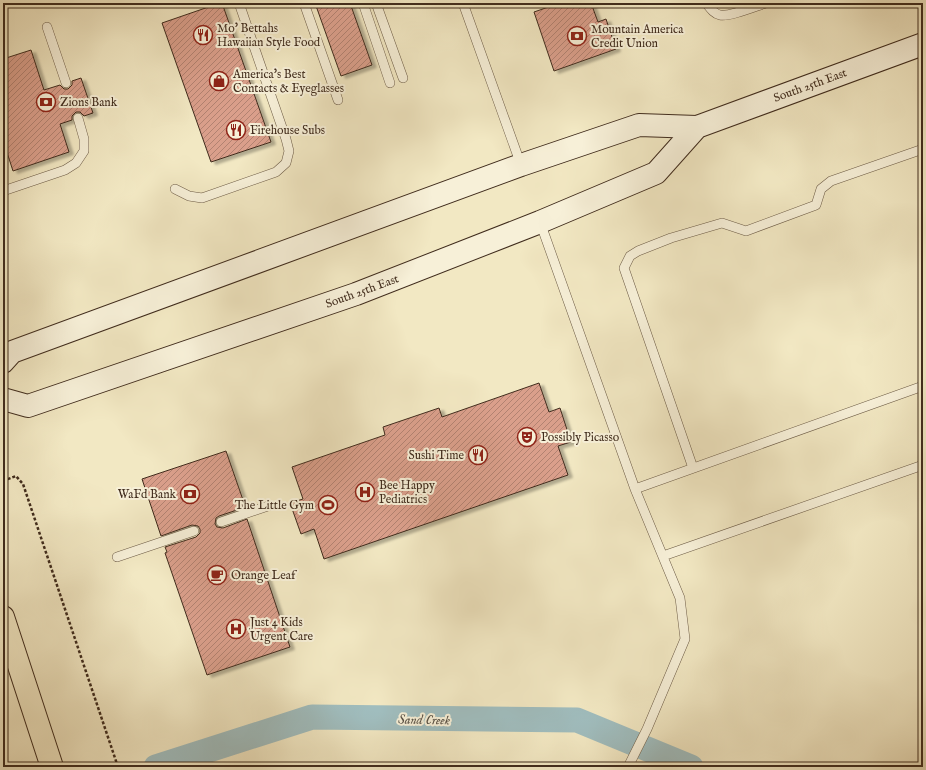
<svg xmlns="http://www.w3.org/2000/svg" width="926" height="770" viewBox="0 0 926 770" font-family="'IM FELL English',serif">
	<style>
		.lines { fill: none; stroke-linecap: round; stroke-linejoin: round }
		.canal { stroke: #a0bdbe; stroke-width: 25 }
		.building { fill: url(#building-hatch); stroke: #402c1d; filter: url(#shadow) }
		.lane-casing { stroke: #6c5b46; stroke-width: 10 }
		.secondary-casing { stroke: #402c1d; stroke-width: 24 }
		.primary-casing { stroke: #402c1d; stroke-width: 24 }
		.path { stroke: #402c1d; stroke-width: 2.5; stroke-dasharray: 3 2; stroke-linecap: butt }
		.lane { stroke: #f7f0d8; stroke-width: 9 }
		.secondary { stroke: #f7f0d8; stroke-width: 22 }
		.primary { stroke: #f2e8c3; stroke-width: 22 }
		.labels { text-anchor: middle; stroke-width: 4; stroke-linejoin: round; paint-order: stroke }
		.poi-label { font-size: 12px; fill: #402c1d; stroke: #f7f0d8; text-anchor: start }
		.street-label { font-size: 12px; fill: #402c1d; stroke: #f7f0d8 }
		.water-label { font-size: 13px; font-style: italic; fill: #585045; stroke: #f7f0d8 }
	</style>
	<defs>
		<pattern id="building-hatch" width="6" height="6" patternUnits="userSpaceOnUse"><rect width="6" height="6" fill="#da9f8b"/><path d="M-1 1l2-2M0 6l6-6M5 7l2-2" fill="none" stroke="#b28271"/></pattern>
		<filter id="shadow"><feDropShadow dx="4.5" dy="2.5" stdDeviation="1" flood-color="#0004"/></filter>
	</defs>
	<rect width="100%" height="100%" fill="#f2e8c3"/>
	<filter id="stains"><feTurbulence type="fractalNoise" baseFrequency=".005" numOctaves="4"/><feColorMatrix values="0 0 0 0 .2 0 0 0 0 .09 0 0 0 0 .02 0 0 0 .5 -.17"/></filter>
	<radialGradient id="worn" r=".72"><stop offset=".6" stop-color="#630" stop-opacity="0"/><stop offset="1" stop-color="#630" stop-opacity=".3"/></radialGradient>
	<g class="lines">
		<path class="canal" d="M 156,767 L 312,717 L 577,720 L 691,767"/>
	</g>
	<path class="building" d="M 220,3 L 222,3 L 271,142 L 211,162 L 162,23 Z
		M 315,3 L 350,3 L 372,65 L 341,76 Z
		M 560,3 L 591,3 L 598,22 L 606,19 L 616,49 L 554,71 L 534,12 Z
		M 31,50 L 44,90 L 60,85 L 64,89 L 68,89 L 72,85 L 72,81 L 81,78 L 93,113 L 84,116 L 80,112 L 76,112 L 72,116 L 72,120 L 60,124 L 69,152 L 13,171 L 3,140 L 3,59 Z
		M 539,383 L 549,412 L 560,408 L 571,442 L 558,446 L 568,475 L 324,559 L 314,529 L 301,534 L 290,503 L 303,499 L 292,467 L 385,435 L 383,427 L 439,408 L 442,417 Z
		M 226,451 L 243,500 L 241,501 L 243,508 L 219,516 L 216,518 L 215,524 L 217,527 L 223,528 L 247,519 L 290,647 L 207,675 L 165,553 L 167,552 L 165,547 L 196,537 L 200,533 L 200,529 L 198,526 L 192,525 L 161,536 L 142,479 Z"/>
	<g class="lines">
		<g class="lane-casing">
			<path id="lane" d="M 304,3 L 338,100
				M 363,3 L 390,83
				M 376,3 L 403,78
				M 463,3 L 521,165
				M 706,3 C 710,8 714,14 720,15 C 730,17 756,6 766,3
				M 47,27 L 66,83
				M 175,189 L 189,196 L 202,198 L 276,172 L 286,163 L 289,151 L 286,139 L 239,3
				M 3,191 L 65,170 L 76,163 L 84,151 L 84,139 L 78,118
				M 540,222 L 635,489 L 680,598 L 685,639 L 647,729 L 628,767
				M 693,468 L 624,268 L 630,256 L 638,251 L 671,238 L 722,223 L 746,231 L 816,205 L 821,189 L 831,181 L 923,149
				M 635,489 L 923,386
				M 221,522 L 268,506
				M 663,556 L 923,465
				M 117,557 L 194,531"/>
		</g>
		<g class="secondary-casing">
			<path id="secondary" d="M 3,362 L 12,352 L 521,165 L 639,125 L 697,127 L 923,44
				M 3,399 L 28,406 L 356,294 L 540,222 L 656,173 L 697,127"/>
		</g>
		<g class="primary-casing">
			<path id="primary" d="M 3,617 L 52,767"/>
		</g>
		<path class="path" d="M 3,481 L 16,476 L 23,484 L 118,767"/>
		<use href="#lane" class="lane"/>
		<use href="#secondary" class="secondary"/>
		<use href="#primary" class="primary"/>
	</g>
	<defs>
		<g id="restaurant-ring" transform="scale(1)"><circle r="9.5" fill="#f7f0d8" stroke="#8f2418" stroke-width="1.5"/><path d="M-5-6h1v4h1v-4h1v4h1v-4h1v5L-1.5 .5V6h-2V.5L-5-1ZM5-6V6H3V1.5H1.5Q1.5-4 5-6Z" fill="#8f2418"/></g>
		<g id="bank-ring" transform="scale(1)"><circle r="9.5" fill="#f7f0d8" stroke="#8f2418" stroke-width="1.5"/><path d="M-6-4H6V4H-6ZM0-2.3a2.3 2.3 0 1 0 0 4.6a2.3 2.3 0 1 0 0-4.6Z" fill="#8f2418"/></g>
		<g id="shop-ring" transform="scale(1)"><circle r="9.5" fill="#f7f0d8" stroke="#8f2418" stroke-width="1.5"/><path d="M-5-2.5h2.3a2.7 3.5 0 0 1 5.4 0H5L5.5 6h-11ZM-1.5-2.5h3a1.5 2.3 0 0 0-3 0Z" fill="#8f2418"/></g>
		<g id="theatre-ring" transform="scale(1)"><circle r="9.5" fill="#f7f0d8" stroke="#8f2418" stroke-width="1.5"/><path d="M-5-5.5Q0-4 5-5.5V0Q5 5 0 6Q-5 5-5 0ZM-3.3-2.5H-1v1.5H-3.3ZM1-2.5H3.3v1.5H1ZM-2.8 1Q0 5.5 2.8 1Z" fill="#8f2418"/></g>
		<g id="hospital-ring" transform="scale(1)"><circle r="9.5" fill="#f7f0d8" stroke="#8f2418" stroke-width="1.5"/><path d="M-5-5h3v3.5h4V-5h3V5h-3V1.5h-4V5h-3Z" fill="#8f2418"/></g>
		<g id="stadium-ring" transform="scale(1)"><circle r="9.5" fill="#f7f0d8" stroke="#8f2418" stroke-width="1.5"/><path d="M0-5a6.5 5 0 1 0 0 10a6.5 5 0 1 0 0-10ZM-3.5-1.8h7v3.6h-7Z" fill="#8f2418"/></g>
		<g id="cafe-ring" transform="scale(1)"><circle r="9.5" fill="#f7f0d8" stroke="#8f2418" stroke-width="1.5"/><path d="M-5.5-4.5H6V0H3Q3 3.5 0 3.5H-2.5Q-5.5 3.5-5.5 0ZM3-3.2v2h1.7v-2ZM-6 4.5H4V6H-6Z" fill="#8f2418"/></g>
	</defs>
	<g fill-rule="evenodd">
		<use href="#restaurant-ring" x="203" y="35"/>
		<use href="#bank-ring" x="577" y="36"/>
		<use href="#shop-ring" x="219" y="81"/>
		<use href="#bank-ring" x="46" y="102"/>
		<use href="#restaurant-ring" x="236" y="130"/>
		<use href="#theatre-ring" x="527" y="437"/>
		<use href="#restaurant-ring" x="478" y="455"/>
		<use href="#hospital-ring" x="365" y="492"/>
		<use href="#bank-ring" x="190" y="494"/>
		<use href="#stadium-ring" x="328" y="505"/>
		<use href="#cafe-ring" x="217" y="575"/>
		<use href="#hospital-ring" x="236" y="629"/>
	</g>
	<g class="labels">
		<g class="poi-label">
			<text x="217" y="32">Mo' Bettahs<tspan x="217" dy="14">Hawaiian Style Food</tspan></text>
			<text x="591" y="33">Mountain America<tspan x="591" dy="14">Credit Union</tspan></text>
			<text x="233" y="78">America's Best<tspan x="233" dy="14">Contacts &amp; Eyeglasses</tspan></text>
			<text x="60" y="106">Zions Bank</text>
			<text x="250" y="134">Firehouse Subs</text>
			<text x="541" y="441">Possibly Picasso</text>
			<text x="464" y="459" text-anchor="end">Sushi Time</text>
			<text x="379" y="489">Bee Happy<tspan x="379" dy="14">Pediatrics</tspan></text>
			<text x="176" y="498" text-anchor="end">WaFd Bank</text>
			<text x="314" y="509" text-anchor="end">The Little Gym</text>
			<text x="231" y="579">Orange Leaf</text>
			<text x="250" y="626">Just 4 Kids<tspan x="250" dy="14">Urgent Care</tspan></text>
		</g>
		<g class="street-label">
			<text transform="translate(810 85) rotate(-20)" y="4">South 25th East</text>
			<text transform="translate(362 291) rotate(-20)" y="4">South 25th East</text>
		</g>
		<g class="water-label">
			<text transform="translate(424 719) rotate(1)" y="5">Sand Creek</text>
		</g>
	</g>
	<rect width="926" height="770" fill="none" stroke="#f2e8c3" stroke-width="16"/>
	<rect x="4" y="4" width="918" height="762" fill="none" stroke="#402c1d" stroke-width="2"/>
	<rect x="8" y="8" width="910" height="754" fill="none" stroke="#402c1d"/>
	<rect width="100%" height="100%" filter="url(#stains)"/>
	<rect width="100%" height="100%" fill="url(#worn)"/>
</svg>
